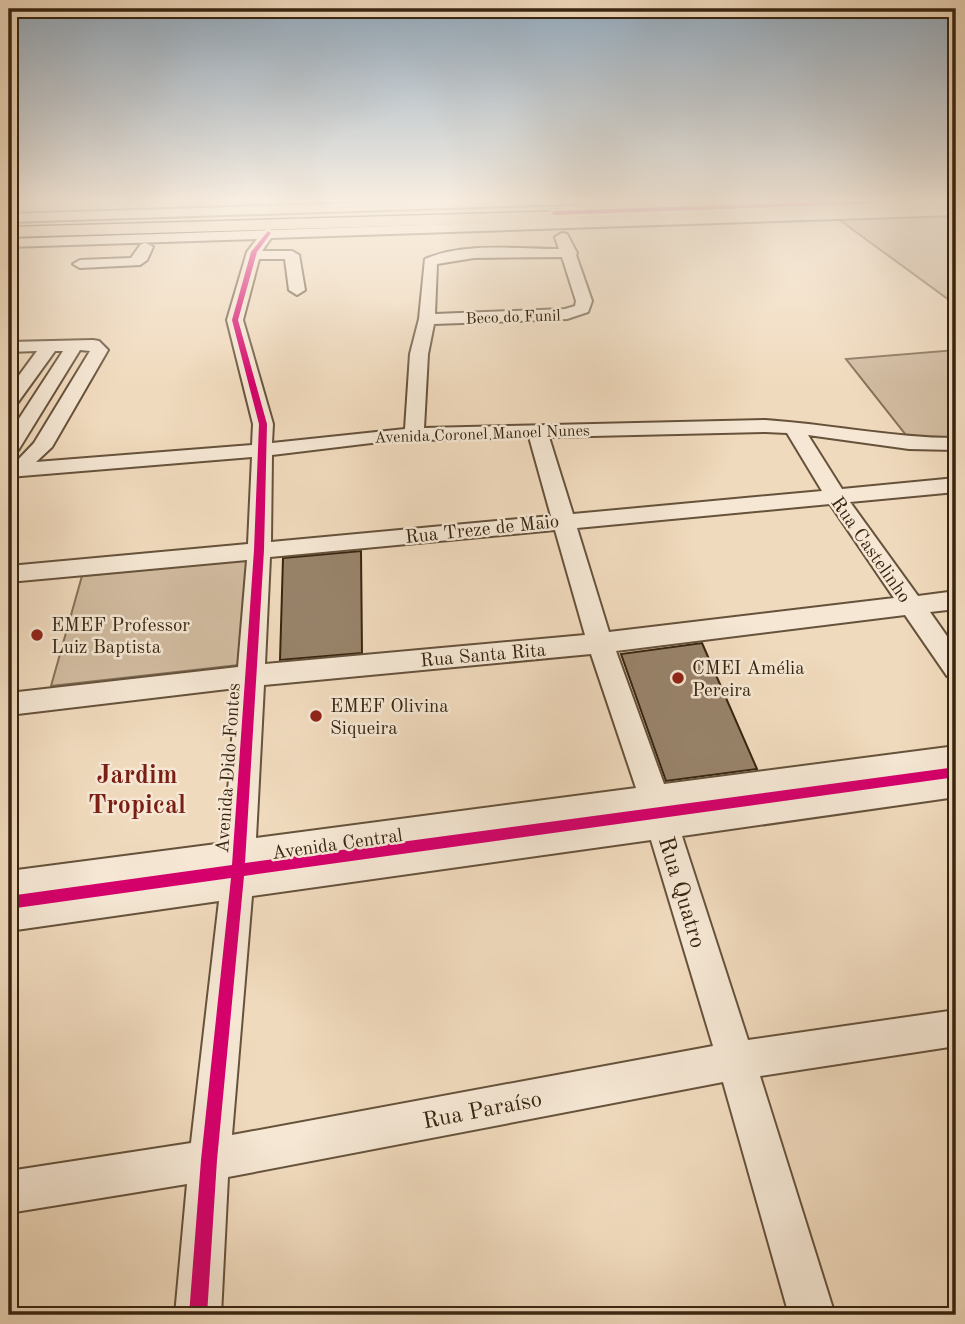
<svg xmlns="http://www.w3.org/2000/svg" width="965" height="1324" viewBox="0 0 965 1324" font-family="'Old Standard TT',serif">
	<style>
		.green { fill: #d1bba0; stroke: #847058; stroke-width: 2 }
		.building { fill: #98836a; stroke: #382510; stroke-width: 2 }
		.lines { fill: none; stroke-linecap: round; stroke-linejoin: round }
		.minor-casing { stroke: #66523b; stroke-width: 4 }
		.major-casing { stroke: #382510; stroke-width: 3 }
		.minor { fill: #f5e7d4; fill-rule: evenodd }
		.major { fill: #f0dabd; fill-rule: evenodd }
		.cycleway-casing { stroke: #f5e7d4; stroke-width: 5 }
		.cycleway { fill: #d6006c; fill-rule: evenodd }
		.poi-dot { fill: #8f2418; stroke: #f5e7d4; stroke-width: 2.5 }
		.labels { text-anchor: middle; stroke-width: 5; stroke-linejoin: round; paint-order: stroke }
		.far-street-label { font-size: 16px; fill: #382510; stroke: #f5e7d4 }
		.street-label { font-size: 19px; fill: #382510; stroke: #f5e7d4 }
		.poi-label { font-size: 19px; fill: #382510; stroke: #f5e7d4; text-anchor: start }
		.near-street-label { font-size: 23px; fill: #382510; stroke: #f5e7d4 }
		.district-label { font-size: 26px; font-weight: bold; fill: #7a1f14; stroke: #f5e7d4 }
	</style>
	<rect width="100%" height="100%" fill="#f0dabd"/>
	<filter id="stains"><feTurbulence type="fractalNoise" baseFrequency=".00286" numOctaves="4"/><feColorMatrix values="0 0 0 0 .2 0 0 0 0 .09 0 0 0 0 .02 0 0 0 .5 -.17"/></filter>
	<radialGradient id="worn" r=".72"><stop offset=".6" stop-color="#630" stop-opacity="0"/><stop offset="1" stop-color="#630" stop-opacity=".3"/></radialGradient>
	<path class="green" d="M 956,212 L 956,305 L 834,216 Z
		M 956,350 L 956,439 L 906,435 L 846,359 Z
		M 247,560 L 239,665 L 51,686 L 82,576 Z"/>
	<path class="building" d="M 361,551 L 362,653 L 280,660 L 283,558 Z
		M 702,643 L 757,769 L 666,781 L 621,654 Z"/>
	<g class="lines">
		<g class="minor-casing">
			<path id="minor" d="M 453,200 L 578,200 L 572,204 L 9,222 L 9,214 Z
				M 956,207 L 956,215 L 271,238 L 262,251 L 292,251 L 299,255 L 305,290 L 297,295 L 289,290 L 285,259 L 259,259 L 243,320 L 273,424 L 272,443 L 405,429 L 410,354 L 419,319 L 425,259 C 465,242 516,249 559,249 L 555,237 L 562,233 L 567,234 L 577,253 L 576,255 L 592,301 L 588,312 L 567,319 L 434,324 L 428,354 L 424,428 L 765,420 C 829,424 892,438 956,438 L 956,450 L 909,449 L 808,435 L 842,489 L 956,478 L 956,492 L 850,502 L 918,596 L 956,591 L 956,609 L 930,612 L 956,649 L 956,679 L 947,676 L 905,615 L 616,651 L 664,784 L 956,746 L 956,770 L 900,778 L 956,771 L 956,797 L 682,836 L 748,1040 L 956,1010 L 956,1046 L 760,1076 L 835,1315 L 789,1315 L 723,1082 L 228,1177 L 221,1315 L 175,1315 L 187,1184 L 9,1213 L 9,1171 L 191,1143 L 219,901 L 9,931 L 9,871 L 224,843 L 236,688 L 9,715 L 9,693 L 238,667 L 247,560 L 9,582 L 9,566 L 248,544 L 252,457 L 9,477 L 9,465 L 14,464 L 34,443 L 90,351 L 80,350 L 19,449 L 16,453 L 9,455 L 9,434 L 63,351 L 55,351 L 16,405 L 9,407 L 9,389 L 37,351 L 9,352 L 9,342 L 93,340 L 99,341 L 108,350 L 52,447 L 36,462 L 252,445 L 253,424 L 227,320 L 247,252 L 257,239 L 9,247 L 9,239 ZM 562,257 L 576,301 L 575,306 L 565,309 L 435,314 L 437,264 L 474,258 ZM 765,432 L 787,433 L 822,491 L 573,514 L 549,437 ZM 529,437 L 551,516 L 271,542 L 272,455 L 388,441 ZM 830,504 L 894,598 L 609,632 L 577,528 ZM 555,530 L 585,635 L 265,664 L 270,557 ZM 591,654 L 636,788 L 256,838 L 264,685 ZM 651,840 L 713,1046 L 232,1135 L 252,896 Z
				M 146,243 L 153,247 L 147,260 L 140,265 L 80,268 L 73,264 L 80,260 L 131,258 L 141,244 Z"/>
		</g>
		<g class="major-casing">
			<path id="major" d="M 956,200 L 956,210 L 9,237 L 9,227 Z"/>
		</g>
		<use href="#minor" class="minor"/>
		<use href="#major" class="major"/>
		<g class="cycleway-casing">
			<path id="cycleway" d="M 877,200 L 921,200 L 918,202 L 554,215 L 551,213 L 554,211 Z
				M 268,231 L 271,233 L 257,252 L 238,320 L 267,424 L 264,550 L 245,863 L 956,767 L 956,777 L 244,876 L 217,1160 L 207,1315 L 189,1315 L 201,1160 L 231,878 L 9,909 L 9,896 L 232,865 L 254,550 L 259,424 L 232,320 L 251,252 Z"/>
		</g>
		<use href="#cycleway" class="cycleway"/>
	</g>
	<linearGradient id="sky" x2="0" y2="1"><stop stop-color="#92aabf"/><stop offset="0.52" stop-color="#f8eee1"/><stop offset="1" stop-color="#f8eee1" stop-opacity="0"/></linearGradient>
	<rect width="965" height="385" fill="url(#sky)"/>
	<g class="poi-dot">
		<circle cx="37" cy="635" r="7"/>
		<circle cx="678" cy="678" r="7"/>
		<circle cx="316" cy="716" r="7"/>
	</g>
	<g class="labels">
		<g class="far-street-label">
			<text transform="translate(513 316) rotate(-2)" y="6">Beco do Funil</text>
			<text transform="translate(482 433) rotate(-2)" y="6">Avenida Coronel Manoel Nunes</text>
		</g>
		<g class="street-label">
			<text transform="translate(482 528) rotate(-6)" y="7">Rua Treze de Maio</text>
			<text transform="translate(872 549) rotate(55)" y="7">Rua Castelinho</text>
			<text transform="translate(483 654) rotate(-5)" y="7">Rua Santa Rita</text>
			<text transform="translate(227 768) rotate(-86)" y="7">Avenida Dido Fontes</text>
			<text transform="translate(337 843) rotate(-8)" y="7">Avenida Central</text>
		</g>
		<g class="poi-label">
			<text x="51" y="631">EMEF Professor<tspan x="51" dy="22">Luiz Baptista</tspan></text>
			<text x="692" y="674">CMEI Amélia<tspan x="692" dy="22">Pereira</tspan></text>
			<text x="330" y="712">EMEF Olivina<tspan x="330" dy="22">Siqueira</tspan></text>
		</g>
		<g class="near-street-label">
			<text transform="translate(683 892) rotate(73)" y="8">Rua Quatro</text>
			<text transform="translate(482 1109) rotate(-11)" y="8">Rua Paraíso</text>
		</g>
		<g class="district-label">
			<text x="137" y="783">Jardim<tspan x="137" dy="30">Tropical</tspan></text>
		</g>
	</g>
	<rect width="965" height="1324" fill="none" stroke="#f0dabd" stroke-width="35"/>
	<rect x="10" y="10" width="944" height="1303" fill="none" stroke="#382510" stroke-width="3.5"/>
	<rect x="18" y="18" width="930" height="1289" fill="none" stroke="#382510" stroke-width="2"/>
	<rect width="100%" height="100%" filter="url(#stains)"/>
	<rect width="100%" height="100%" fill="url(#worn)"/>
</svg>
